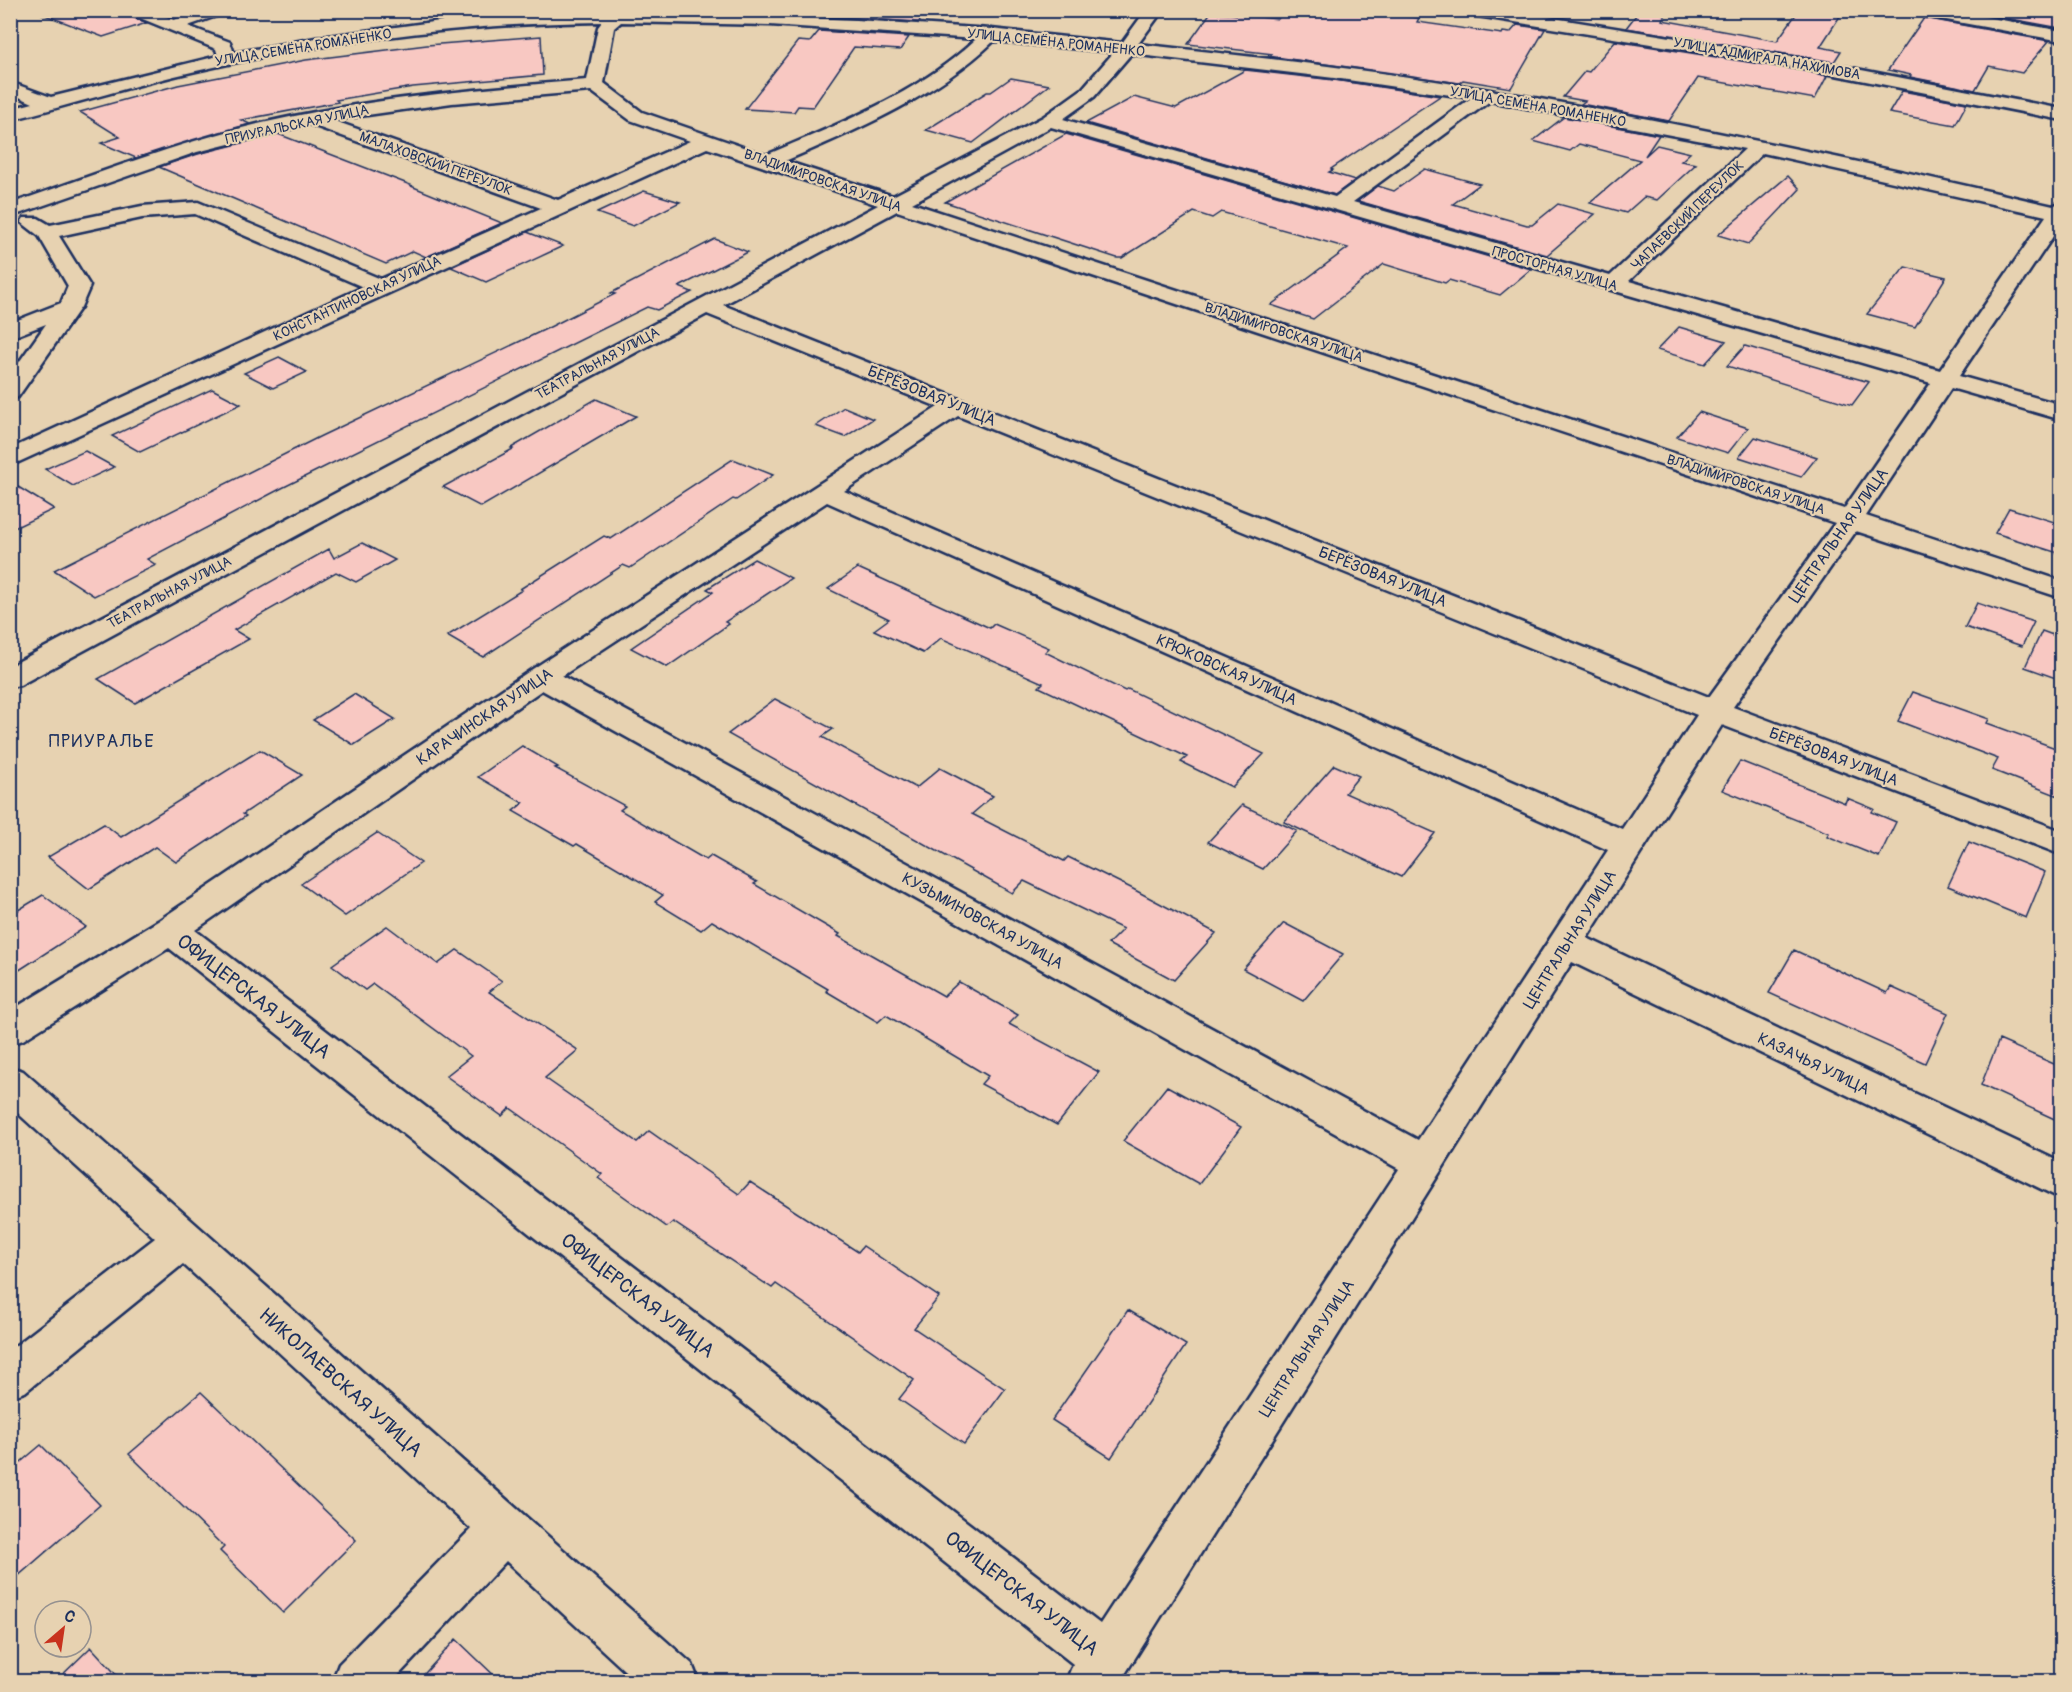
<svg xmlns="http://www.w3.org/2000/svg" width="2072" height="1692" viewBox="0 0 2072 1692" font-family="Pangolin,sans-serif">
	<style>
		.building { fill: #f8c8c2; stroke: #1b2f5e; stroke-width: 1.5 }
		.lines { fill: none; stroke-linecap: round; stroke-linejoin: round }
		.minor-casing { stroke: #1b2f5e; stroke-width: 5 }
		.minor { fill: #e7d2b1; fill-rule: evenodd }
		.labels { text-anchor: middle; stroke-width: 4.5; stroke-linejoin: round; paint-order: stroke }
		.far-street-label { font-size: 14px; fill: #1b2f5e; stroke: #e7d2b1 }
		.street-label { font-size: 16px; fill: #1b2f5e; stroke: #e7d2b1 }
		.neighbourhood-label { font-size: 18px; letter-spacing: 1.5px; fill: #1b2f5e; stroke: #e7d2b1 }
		.near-street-label { font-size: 20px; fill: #1b2f5e; stroke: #e7d2b1 }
	</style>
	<rect width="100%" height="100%" fill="#e7d2b1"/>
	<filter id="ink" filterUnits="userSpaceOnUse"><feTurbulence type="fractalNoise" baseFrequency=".0167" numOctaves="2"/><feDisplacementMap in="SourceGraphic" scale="12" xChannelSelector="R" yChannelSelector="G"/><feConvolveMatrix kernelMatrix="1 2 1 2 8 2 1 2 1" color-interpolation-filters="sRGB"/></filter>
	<g filter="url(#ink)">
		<path class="building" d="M 41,10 L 124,10 L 127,15 L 147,23 L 103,37 L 40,13 Z
			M 835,10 L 927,10 L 919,22 L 830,17 Z
			M 1284,10 L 1358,10 L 1419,18 L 1417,22 L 1502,34 L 1503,32 L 1510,33 L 1517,25 L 1545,29 L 1511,88 L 1463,80 L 1459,83 L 1268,56 L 1273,54 L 1188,44 L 1211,12 L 1278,19 Z
			M 1640,10 L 1665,14 L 1662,20 L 1777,41 L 1799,10 L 1844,10 L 1820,47 L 1841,51 L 1834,62 L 1626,28 Z
			M 1963,10 L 2039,10 L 2061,15 L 2061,26 L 2060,28 Z
			M 1924,18 L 2049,41 L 2022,73 L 1989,66 L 1975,90 L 1910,77 L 1911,75 L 1888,70 Z
			M 819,31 L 909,37 L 900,50 L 854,47 L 813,107 L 798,106 L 794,112 L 745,109 L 798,41 L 810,42 Z
			M 541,36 L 543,75 L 413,87 L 336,100 L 338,102 L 241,120 L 250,124 L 136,158 L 101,143 L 120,137 L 80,112 L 178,85 L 306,60 L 427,45 Z
			M 1615,41 L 1805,71 L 1827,76 L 1815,99 L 1698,78 L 1669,121 L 1581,104 L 1585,101 L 1563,97 L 1585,71 L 1589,72 Z
			M 1245,70 L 1334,80 L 1440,96 L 1331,169 L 1333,170 L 1329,172 L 1355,180 L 1335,195 L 1086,123 L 1134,97 L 1176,108 Z
			M 1011,78 L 1049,85 L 973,143 L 926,130 L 987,92 L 991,92 Z
			M 1902,91 L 1967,103 L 1955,125 L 1889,113 Z
			M 1564,117 L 1659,135 L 1645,156 L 1657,145 L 1690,153 L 1681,161 L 1696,164 L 1657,200 L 1644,197 L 1626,213 L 1590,203 L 1640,160 L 1579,144 L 1570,151 L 1533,141 Z
			M 278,134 L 413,186 L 411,186 L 502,223 L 426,257 L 413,251 L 386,264 L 159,167 L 198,154 Z
			M 1066,134 L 1531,269 L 1500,295 L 1449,280 L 1445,283 L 1384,264 L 1313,319 L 1271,305 L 1348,248 L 1221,212 L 1212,218 L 1194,212 L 1122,258 L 1117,258 L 945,202 Z
			M 1425,169 L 1480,184 L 1453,204 L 1527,225 L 1532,225 L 1558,204 L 1595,214 L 1547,255 L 1358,201 L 1378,186 L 1394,191 Z
			M 1788,176 L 1800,189 L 1748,244 L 1718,235 Z
			M 644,191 L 680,202 L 633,226 L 597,213 Z
			M 527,232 L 563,246 L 486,282 L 451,267 Z
			M 715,239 L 748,252 L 679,287 L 692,292 L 657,310 L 647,307 L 282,488 L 147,559 L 156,565 L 94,596 L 54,570 L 321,436 L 548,328 L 615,294 L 611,293 Z
			M 1905,267 L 1946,277 L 1915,327 L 1867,314 Z
			M 1679,327 L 1726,341 L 1705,364 L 1657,350 Z
			M 1745,346 L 1820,368 L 1869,382 L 1852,405 L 1727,366 Z
			M 279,357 L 307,372 L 273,388 L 244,373 Z
			M 212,389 L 241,404 L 140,452 L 112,436 Z
			M 596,399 L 636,416 L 481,507 L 443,487 L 513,449 L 511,448 Z
			M 844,407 L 873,419 L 845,437 L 816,426 Z
			M 1699,412 L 1748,428 L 1728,453 L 1677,437 Z
			M 1755,437 L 1817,457 L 1801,477 L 1739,457 Z
			M 85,451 L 114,467 L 73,486 L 45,469 Z
			M 733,459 L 773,475 L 736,500 L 733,499 L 630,568 L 623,565 L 483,657 L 447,636 L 522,590 L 520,589 L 604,536 L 611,539 Z
			M 10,482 L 54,509 L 10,530 Z
			M 2009,508 L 2061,524 L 2061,554 L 1995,533 Z
			M 362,543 L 395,560 L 356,582 L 336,572 L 234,630 L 249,639 L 135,703 L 98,679 L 329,549 L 334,558 Z
			M 754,559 L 791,578 L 725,622 L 729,624 L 667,667 L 631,648 L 713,592 L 707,589 Z
			M 858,568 L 990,628 L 994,624 L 1049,648 L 1045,652 L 1125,691 L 1128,689 L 1264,754 L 1232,787 L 1181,762 L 1187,757 L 1039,687 L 1043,683 L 941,638 L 923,653 L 874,630 L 889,619 L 828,589 Z
			M 1977,603 L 2034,622 L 2022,646 L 1965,627 Z
			M 2042,631 L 2061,638 L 2061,680 L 2025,667 Z
			M 1913,692 L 1989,719 L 1987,723 L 2061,750 L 2061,797 L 1992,770 L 1998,759 L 1898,721 Z
			M 354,694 L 395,719 L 354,745 L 313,720 Z
			M 775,699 L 833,729 L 822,737 L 916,788 L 940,768 L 993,796 L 972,814 L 1064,861 L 1068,857 L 1131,888 L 1216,933 L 1174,980 L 1108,944 L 1123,929 L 1024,881 L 1012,893 L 728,734 Z
			M 522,746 L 558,767 L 555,768 L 625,806 L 620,810 L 706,860 L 711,856 L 757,882 L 754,884 L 840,934 L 838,936 L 944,996 L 959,982 L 1018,1015 L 1009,1024 L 1099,1072 L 1057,1125 L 981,1084 L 988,1076 L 886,1015 L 878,1022 L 826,991 L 828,989 L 712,921 L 701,930 L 655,902 L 663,895 L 577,844 L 574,846 L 513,811 L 523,803 L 478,777 Z
			M 260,750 L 302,775 L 243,814 L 246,816 L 176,862 L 155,847 L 89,889 L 48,857 L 104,824 L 121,837 Z
			M 1740,761 L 1845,803 L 1847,798 L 1874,809 L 1872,812 L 1896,822 L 1879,857 L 1827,836 L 1829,833 L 1722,790 Z
			M 1334,765 L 1359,776 L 1345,793 L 1435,833 L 1401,877 L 1284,822 Z
			M 1242,805 L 1297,831 L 1263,869 L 1208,842 Z
			M 377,833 L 421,863 L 345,916 L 301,884 Z
			M 1969,842 L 2045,872 L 2026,918 L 1948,886 Z
			M 43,895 L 86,927 L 10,976 L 10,915 Z
			M 1284,923 L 1343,954 L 1303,1001 L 1243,969 Z
			M 387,926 L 438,964 L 457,950 L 502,981 L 489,992 L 578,1050 L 545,1078 L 637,1142 L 649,1131 L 739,1194 L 750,1182 L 858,1252 L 863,1246 L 939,1297 L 914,1328 L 1005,1389 L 964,1444 L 899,1399 L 914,1380 L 776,1284 L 772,1288 L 673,1222 L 667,1227 L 598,1178 L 602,1174 L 510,1108 L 502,1116 L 446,1076 L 471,1056 L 373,984 L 365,990 L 332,965 Z
			M 1794,950 L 1887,993 L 1891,987 L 1948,1013 L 1925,1063 L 1769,993 Z
			M 1999,1040 L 2061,1067 L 2061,1122 L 1981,1085 Z
			M 1167,1086 L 1241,1127 L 1199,1184 L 1123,1141 Z
			M 1128,1310 L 1186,1345 L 1111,1458 L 1052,1420 Z
			M 201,1392 L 356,1540 L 283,1613 L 220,1551 L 224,1547 L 129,1454 Z
			M 41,1445 L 100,1505 L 10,1583 L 10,1471 Z
			M 456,1639 L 501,1682 L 417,1682 Z
			M 91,1647 L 123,1682 L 55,1682 Z"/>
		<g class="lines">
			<g class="minor-casing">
				<path id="minor" d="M 126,10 L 149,10 L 174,20 L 202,10 L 227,10 L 225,13 L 188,26 L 230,42 L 234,53 L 321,37 L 448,20 L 614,10 L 856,20 L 991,29 L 1122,43 L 1146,10 L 1163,10 L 1138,44 C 1256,57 1374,70 1490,90 C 1679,123 1866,162 2053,206 L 2062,201 L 2062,223 L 1959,376 L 2062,405 L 2062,420 L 1951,388 L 1866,516 L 2062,581 L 2062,598 L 1856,531 L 1733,707 L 2062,831 L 2062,855 L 1722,725 L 1587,938 L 2062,1163 L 2062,1199 L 1572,962 L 1120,1682 L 1066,1682 L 1073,1664 L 169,948 L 23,1040 L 10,1044 L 10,1011 L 158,921 L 531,670 L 938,407 L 707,314 L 20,685 L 10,687 L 10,666 L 878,205 L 707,148 L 10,466 L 10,449 L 363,287 L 195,214 L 142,218 L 59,236 L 90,286 L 81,307 L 18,397 L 10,399 L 10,375 L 46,324 L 10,338 L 10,323 L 61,303 L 68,286 L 39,236 L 21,222 L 24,218 L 38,218 L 50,225 L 142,206 L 198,202 L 381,279 L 541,208 L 309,124 L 197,152 L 10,217 L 10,204 C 94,175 176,143 262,123 C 369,98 478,89 587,80 L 598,27 L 602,22 C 466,23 329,41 196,71 C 133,85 72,105 10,120 L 10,109 L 33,103 L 10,93 L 10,82 L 51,97 L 218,56 L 216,49 L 128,13 ZM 621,22 L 770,25 L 976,39 C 918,94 839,124 766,155 L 642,112 L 604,83 L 614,28 ZM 994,41 L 1114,52 L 1082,89 L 1043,117 L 893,196 L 785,161 C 859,129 935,97 994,41 ZM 1131,54 L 1334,78 L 1471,98 L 1335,197 L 1063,119 L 1094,97 ZM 591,91 L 630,120 L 690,141 L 558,200 L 332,120 L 452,103 ZM 1490,101 L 1745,149 L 1610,276 L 1353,202 ZM 1051,127 L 1931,383 L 1844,509 L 912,203 ZM 1763,153 L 2046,216 L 1940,370 L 1629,281 ZM 897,211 L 1835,523 L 1709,697 L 723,305 ZM 958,416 L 1697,715 L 1622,829 L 844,491 ZM 827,502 L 1608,850 L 1418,1140 L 562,676 ZM 542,690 L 1399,1169 L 1100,1624 L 195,930 Z
					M 1463,10 L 1504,10 L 1805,59 L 2062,109 L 2062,120 L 1805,69 L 1471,15 Z
					M 1911,10 L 1948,10 L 2062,31 L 2062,41 L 1919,15 Z
					M 10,1067 L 23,1071 L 692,1664 L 699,1682 L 637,1682 L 506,1561 L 392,1682 L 332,1682 L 339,1664 L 471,1529 L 183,1264 L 25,1392 L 10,1397 L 10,1350 L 155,1238 L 10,1106 Z"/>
			</g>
			<use href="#minor" class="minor"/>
		</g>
	</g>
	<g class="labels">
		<g class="far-street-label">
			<text transform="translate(1056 42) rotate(6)" y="5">УЛИЦА СЕМЁНА РОМАНЕНКО</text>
			<text transform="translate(303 47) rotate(-9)" y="5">УЛИЦА СЕМЁНА РОМАНЕНКО</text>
			<text transform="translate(1767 58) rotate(10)" y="5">УЛИЦА АДМИРАЛА НАХИМОВА</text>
			<text transform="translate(1538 106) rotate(10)" y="5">УЛИЦА СЕМЁНА РОМАНЕНКО</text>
			<text transform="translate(297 124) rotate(-12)" y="5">ПРИУРАЛЬСКАЯ УЛИЦА</text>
			<text transform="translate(436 163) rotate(20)" y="5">МАЛАХОВСКИЙ ПЕРЕУЛОК</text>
			<text transform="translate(823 180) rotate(19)" y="5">ВЛАДИМИРОВСКАЯ УЛИЦА</text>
			<text transform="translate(1687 215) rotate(-44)" y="5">ЧАПАЕВСКИЙ ПЕРЕУЛОК</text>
			<text transform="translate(1555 268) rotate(16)" y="5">ПРОСТОРНАЯ УЛИЦА</text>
			<text transform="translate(357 298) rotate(-25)" y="5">КОНСТАНТИНОВСКАЯ УЛИЦА</text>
			<text transform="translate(1284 332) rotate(18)" y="5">ВЛАДИМИРОВСКАЯ УЛИЦА</text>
			<text transform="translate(597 363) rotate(-28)" y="5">ТЕАТРАЛЬНАЯ УЛИЦА</text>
			<text transform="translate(1746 484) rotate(18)" y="5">ВЛАДИМИРОВСКАЯ УЛИЦА</text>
			<text transform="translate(169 592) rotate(-28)" y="5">ТЕАТРАЛЬНАЯ УЛИЦА</text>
		</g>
		<g class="street-label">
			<text transform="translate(932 395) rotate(22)" y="6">БЕРЁЗОВАЯ УЛИЦА</text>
			<text transform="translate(1838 535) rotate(-55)" y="6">ЦЕНТРАЛЬНАЯ УЛИЦА</text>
			<text transform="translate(1383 576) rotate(22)" y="6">БЕРЁЗОВАЯ УЛИЦА</text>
			<text transform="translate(1227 669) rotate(24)" y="6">КРЮКОВСКАЯ УЛИЦА</text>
			<text transform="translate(484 716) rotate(-34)" y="6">КАРАЧИНСКАЯ УЛИЦА</text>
			<text transform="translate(1834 756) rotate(21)" y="6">БЕРЁЗОВАЯ УЛИЦА</text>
			<text transform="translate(983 920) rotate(29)" y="6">КУЗЬМИНОВСКАЯ УЛИЦА</text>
			<text transform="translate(1569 939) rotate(-58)" y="6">ЦЕНТРАЛЬНАЯ УЛИЦА</text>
			<text transform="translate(1814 1063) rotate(26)" y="6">КАЗАЧЬЯ УЛИЦА</text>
			<text transform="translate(1306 1348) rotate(-57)" y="6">ЦЕНТРАЛЬНАЯ УЛИЦА</text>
		</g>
		<g class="neighbourhood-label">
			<text x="102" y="747">ПРИУРАЛЬЕ</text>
		</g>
		<g class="near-street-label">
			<text transform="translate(254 996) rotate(38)" y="7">ОФИЦЕРСКАЯ УЛИЦА</text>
			<text transform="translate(638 1295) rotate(38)" y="7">ОФИЦЕРСКАЯ УЛИЦА</text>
			<text transform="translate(341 1382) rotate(42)" y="7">НИКОЛАЕВСКАЯ УЛИЦА</text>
			<text transform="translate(1022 1593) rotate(38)" y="7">ОФИЦЕРСКАЯ УЛИЦА</text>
		</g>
	</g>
	<rect width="2072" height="1692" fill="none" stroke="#e7d2b1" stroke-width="36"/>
	<rect x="18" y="18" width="2036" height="1656" fill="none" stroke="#1b2f5e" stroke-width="2" filter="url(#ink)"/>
	<g transform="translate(63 1629) rotate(29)"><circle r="28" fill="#e7d2b1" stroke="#959190" stroke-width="1.5"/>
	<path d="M0-4.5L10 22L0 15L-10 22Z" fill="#c8321e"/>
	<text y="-9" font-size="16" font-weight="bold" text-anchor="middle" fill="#1b2f5e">С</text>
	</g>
</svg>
